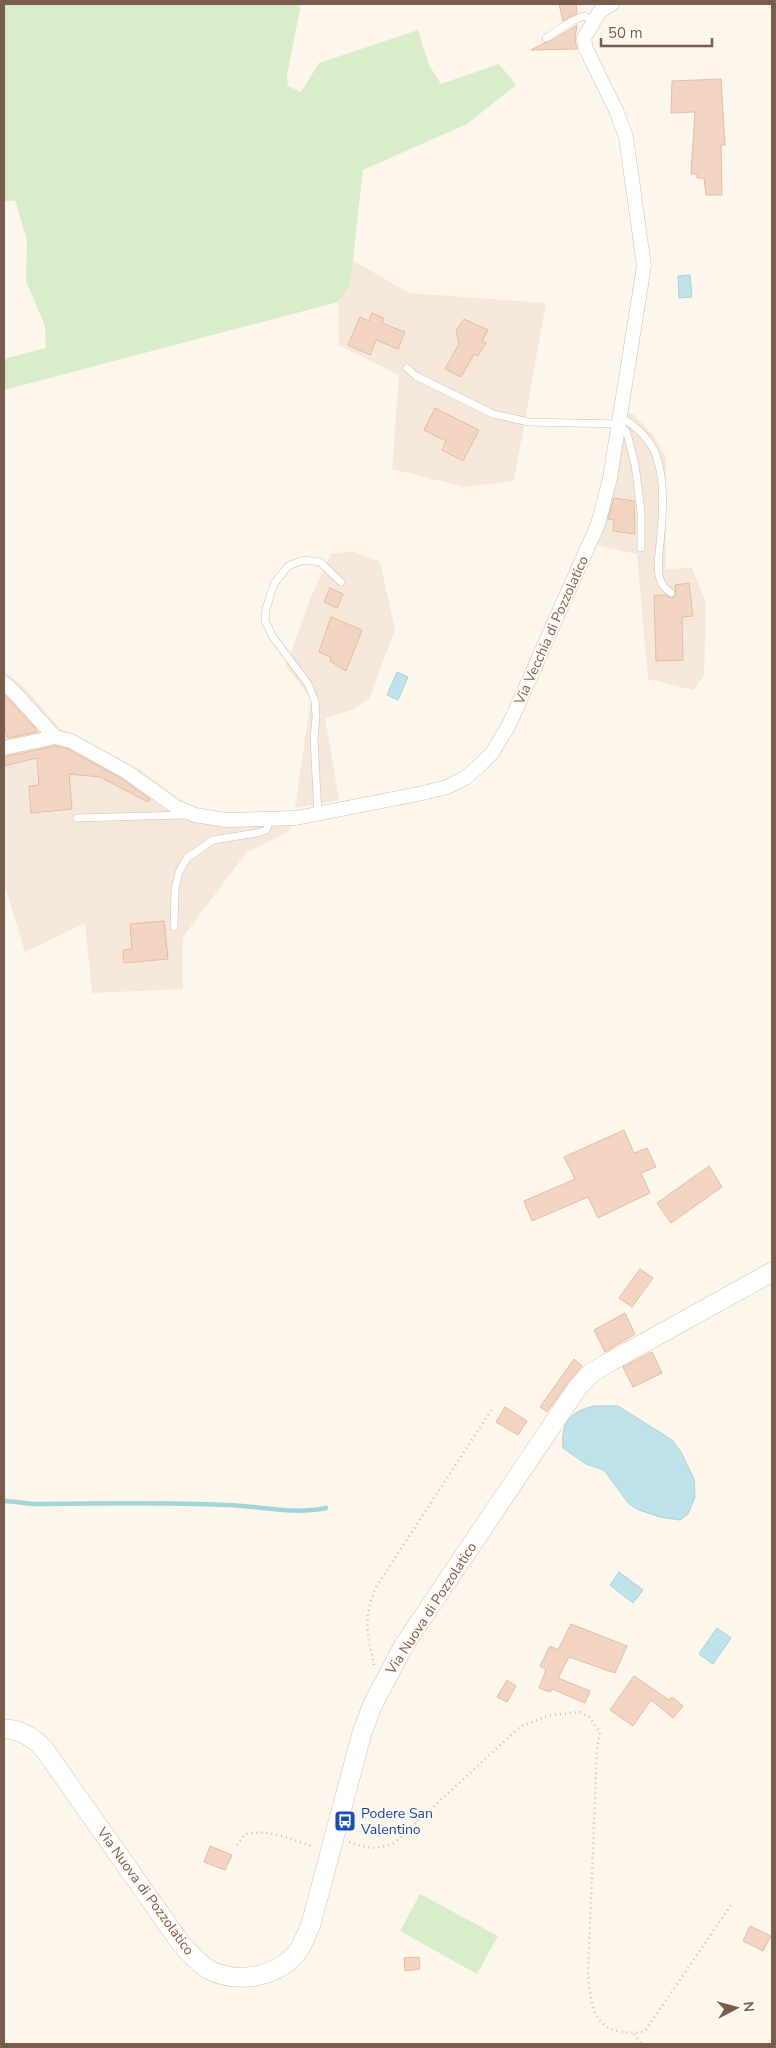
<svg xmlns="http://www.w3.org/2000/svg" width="776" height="2048" viewBox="0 0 776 2048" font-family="'Nunito Sans',sans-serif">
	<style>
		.residential { fill: #f5e8da }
		.green { fill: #d8ecc9 }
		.water { fill: #bfe3e8; stroke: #a5d3da }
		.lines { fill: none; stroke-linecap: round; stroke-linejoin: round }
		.stream { stroke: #a5d3da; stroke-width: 4.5 }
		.building { fill: #f3d5c3; stroke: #e6bba3 }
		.lane-casing { stroke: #d1beb0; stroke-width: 8 }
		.street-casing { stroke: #d1beb0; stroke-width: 15 }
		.secondary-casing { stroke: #d6c0b0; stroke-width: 20 }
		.path { stroke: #d9b8a5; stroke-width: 2.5; stroke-dasharray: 1 4; stroke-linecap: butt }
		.lane { stroke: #fff; stroke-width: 7 }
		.street { stroke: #fff; stroke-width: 14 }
		.secondary { stroke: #fff; stroke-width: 19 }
		.labels { text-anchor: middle; stroke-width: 4; stroke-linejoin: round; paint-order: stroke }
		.street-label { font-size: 14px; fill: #7a5c4d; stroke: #fffaf3 }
		.transit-label { font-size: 14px; fill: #164399; stroke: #fffaf3; text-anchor: start }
	</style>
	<rect width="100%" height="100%" fill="#fdf6ec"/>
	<path class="residential" d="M 352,260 L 409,293 L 546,303 L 514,481 L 464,487 L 392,469 L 399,375 L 339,345 L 338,302 L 350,286 Z
		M 614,411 L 633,414 L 653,435 L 666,457 L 666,569 L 692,568 L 706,603 L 704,676 L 693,690 L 648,679 L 637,554 L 584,543 L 597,508 L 609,451 Z
		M 353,551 L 380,562 L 395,630 L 369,699 L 352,710 L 325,718 L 339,800 L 295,808 L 311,699 L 286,666 L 311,597 L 331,554 Z
		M 4,671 L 26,689 L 59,728 L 139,769 L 181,800 L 199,809 L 228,815 L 293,814 L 290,831 L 246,853 L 183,937 L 183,989 L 92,993 L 85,923 L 25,952 L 4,883 Z"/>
	<path class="green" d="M 4,4 L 301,4 L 287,75 L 288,86 L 301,92 L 319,63 L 418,30 L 429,65 L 441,84 L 499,64 L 516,85 L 467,124 L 363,170 L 350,286 L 338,302 L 4,390 L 4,359 L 46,348 L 45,326 L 26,281 L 27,240 L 15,200 L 4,202 Z
		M 420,1894 L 498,1936 L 477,1974 L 400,1931 Z"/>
	<path class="water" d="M 690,275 L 692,297 L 679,298 L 678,276 Z
		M 397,672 L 408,677 L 398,700 L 387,695 Z
		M 594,1406 L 618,1406 L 672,1440 L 681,1452 L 694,1479 L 695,1497 L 688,1514 L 680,1520 L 660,1517 L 639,1510 L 629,1504 L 604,1470 L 586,1464 L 563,1448 C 561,1423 569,1412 594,1406 Z
		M 619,1572 L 643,1590 L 633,1603 L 610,1585 Z
		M 717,1628 L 731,1638 L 713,1664 L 699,1654 Z"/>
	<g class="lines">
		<path class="stream" d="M 4,1501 C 16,1501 29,1505 42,1504 C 104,1503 165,1502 228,1505 C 260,1506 293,1515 326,1508"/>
	</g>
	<path class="building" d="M 559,4 L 576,4 L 577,13 L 563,21 Z
		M 577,25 L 575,39 L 577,49 L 531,50 L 544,43 L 549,42 Z
		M 721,79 L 725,145 L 721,145 L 722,195 L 706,195 L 704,178 L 697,178 L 697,174 L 691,174 L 695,112 L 671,113 L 672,81 Z
		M 372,313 L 384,318 L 382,323 L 405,332 L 398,349 L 376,340 L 370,355 L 348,345 L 360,317 L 369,321 Z
		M 464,319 L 488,330 L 482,341 L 486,343 L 478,356 L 474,354 L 461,377 L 445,369 L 459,344 L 456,331 Z
		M 435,408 L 479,430 L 463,461 L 442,450 L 446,441 L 424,430 Z
		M 614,498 L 634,501 L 635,534 L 613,531 L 614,520 L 608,519 Z
		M 689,583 L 693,616 L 682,617 L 683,660 L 656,661 L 654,596 L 665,595 L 673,598 L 676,595 L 675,585 Z
		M 330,588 L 343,594 L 337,608 L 324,602 Z
		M 331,617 L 362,630 L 346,671 L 330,661 L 331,657 L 319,652 Z
		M 4,694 L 35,728 L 37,732 L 8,738 L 4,727 Z
		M 55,746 L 68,749 L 122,779 L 150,799 L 148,802 L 100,777 L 69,774 L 72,809 L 31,813 L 29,786 L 39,785 L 37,758 L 4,766 L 4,757 Z
		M 164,921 L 168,959 L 124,963 L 123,950 L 132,949 L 130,924 Z
		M 624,1130 L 634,1153 L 647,1148 L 656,1167 L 641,1173 L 650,1193 L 598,1218 L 588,1197 L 532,1221 L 524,1201 L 575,1179 L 564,1157 Z
		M 709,1166 L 722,1187 L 671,1223 L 657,1203 Z
		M 640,1269 L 653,1278 L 632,1307 L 619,1298 Z
		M 625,1313 L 635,1334 L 605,1352 L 594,1330 Z
		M 652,1352 L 662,1373 L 633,1387 L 623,1367 Z
		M 574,1359 L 582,1366 L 569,1381 L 547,1412 L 540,1407 Z
		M 505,1407 L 527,1421 L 518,1435 L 496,1422 Z
		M 571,1624 L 627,1646 L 615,1673 L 569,1657 L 558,1678 L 590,1691 L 585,1703 L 552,1689 L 550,1692 L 539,1688 L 546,1670 L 540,1666 L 550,1646 L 558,1650 Z
		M 634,1676 L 669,1700 L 672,1697 L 683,1706 L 673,1718 L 651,1700 L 633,1726 L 610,1710 Z
		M 507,1680 L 516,1686 L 507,1702 L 497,1697 Z
		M 210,1846 L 232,1855 L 225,1870 L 204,1862 Z
		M 750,1926 L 771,1936 L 763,1951 L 743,1941 Z
		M 419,1957 L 420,1969 L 405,1971 L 404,1958 Z"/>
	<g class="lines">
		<g class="lane-casing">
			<path id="lane" d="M 546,38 L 572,21 L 584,16 L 593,20
				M 407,368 L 416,376 L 493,414 L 529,422 L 619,424 L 627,433 L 635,465 L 641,511 L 641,548
				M 620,417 C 631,423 642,431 649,442 C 667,467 663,514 660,544 C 659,555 656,571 661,582 C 663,587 667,590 671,593
				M 318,814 L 314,739 L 316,717 L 315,701 L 308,684 L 273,637 L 265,621 L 266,609 L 274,584 L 288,566 L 304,560 L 320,562 L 341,582
				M 77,818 L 184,815
				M 174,927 L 175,889 L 179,872 L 187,858 L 213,840 L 257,833 L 266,830 L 271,819"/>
		</g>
		<g class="street-casing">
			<path id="street" d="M 4,683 L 13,691 L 55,737
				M 4,748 L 55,737 L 71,741 L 127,772 L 176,807 L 195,815 L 226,820 L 296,818 L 423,793 L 447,787 L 465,778 L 477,768 L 492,753 L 509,725 L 598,524 L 610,478 L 644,266 L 626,137 L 616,110 L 586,49 L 584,38 L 600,11 L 612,4"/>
		</g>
		<g class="secondary-casing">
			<path id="secondary" d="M 4,1729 C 21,1729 33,1737 44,1749 L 182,1945 C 190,1953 198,1963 208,1969 C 235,1984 274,1978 295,1955 C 303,1946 306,1935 311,1924 L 362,1733 L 372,1706 L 404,1645 L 578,1387 L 591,1373 L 606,1364 L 772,1272"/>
		</g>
		<path class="path" d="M 374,1665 C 367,1633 363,1618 376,1587 L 492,1409
			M 349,1842 C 366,1848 377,1850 394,1843 L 521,1726 L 550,1715 L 580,1712 L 589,1717 L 600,1732 L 597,1748 L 588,1974 C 591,1997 590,2025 618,2031 C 629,2033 634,2034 645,2031 L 731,1905
			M 237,1845 L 245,1834 C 269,1829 291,1839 314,1847
			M 634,2034 L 642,2044"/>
		<use href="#lane" class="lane"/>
		<use href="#street" class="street"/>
		<use href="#secondary" class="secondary"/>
	</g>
	<defs>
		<g id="bus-square" transform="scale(1.125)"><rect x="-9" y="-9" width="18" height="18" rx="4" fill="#1a4fb4" stroke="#fffaf3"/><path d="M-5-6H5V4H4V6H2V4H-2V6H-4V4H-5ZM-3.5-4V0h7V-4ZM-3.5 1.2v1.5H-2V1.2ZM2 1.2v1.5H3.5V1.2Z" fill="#fff"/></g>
	</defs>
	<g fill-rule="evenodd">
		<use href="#bus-square" x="345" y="1821"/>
	</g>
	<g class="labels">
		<g class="street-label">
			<text transform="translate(551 630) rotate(-66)" y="5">Via Vecchia di Pozzolatico</text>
			<text transform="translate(431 1608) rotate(-57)" y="5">Via Nuova di Pozzolatico</text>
			<text transform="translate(146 1891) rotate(54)" y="5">Via Nuova di Pozzolatico</text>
		</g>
		<g class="transit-label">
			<text x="361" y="1818">Podere San<tspan x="361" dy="16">Valentino</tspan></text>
		</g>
	</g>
	<rect width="776" height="2048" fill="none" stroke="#7a5c4d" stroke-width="10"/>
	<g transform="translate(736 2008) rotate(84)" stroke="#fffaf3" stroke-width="4" paint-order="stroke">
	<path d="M0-4L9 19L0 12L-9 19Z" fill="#7a5c4d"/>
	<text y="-8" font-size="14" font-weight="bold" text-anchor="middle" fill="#7a5c4d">N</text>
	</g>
	<path d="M601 38v8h111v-8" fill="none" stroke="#7a5c4d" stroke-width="2.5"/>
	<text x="608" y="38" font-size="15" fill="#7a5c4d" stroke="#fffaf3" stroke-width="4" paint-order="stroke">50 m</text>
</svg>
